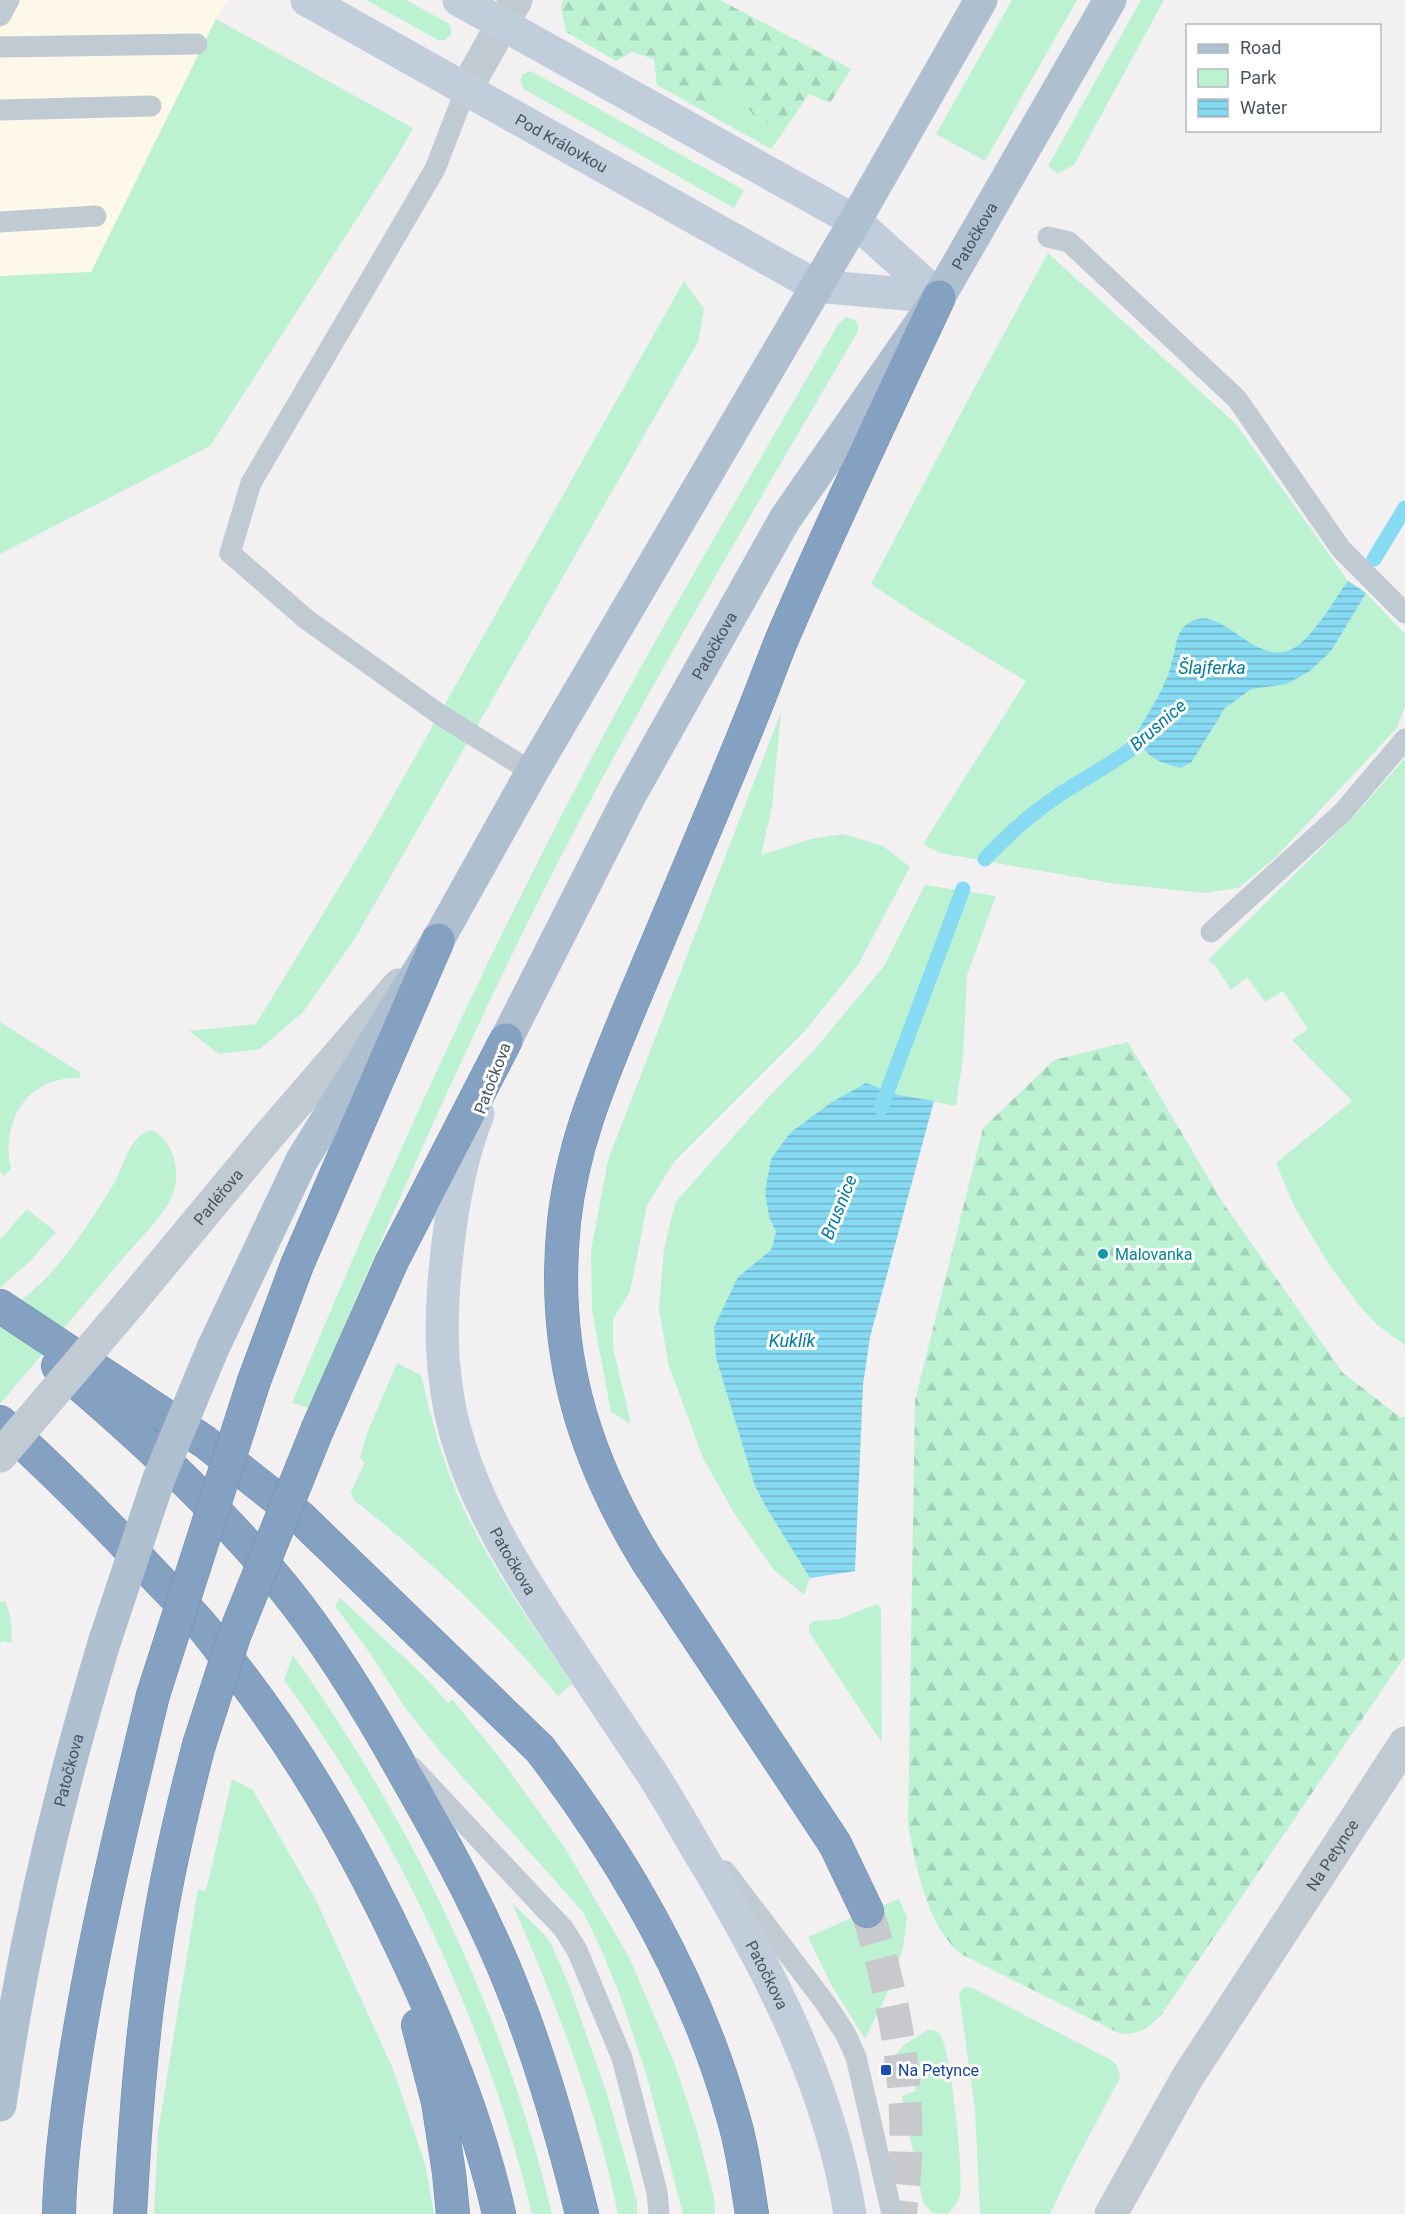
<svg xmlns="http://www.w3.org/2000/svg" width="1405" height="2214" viewBox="0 0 1405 2214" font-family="Roboto,sans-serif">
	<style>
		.commercial { fill: #fdf8e9 }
		.green { fill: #bcf2d2 }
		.forest { fill: url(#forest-firs) }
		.water { fill: url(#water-rules) }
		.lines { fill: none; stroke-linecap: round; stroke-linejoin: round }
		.stream { stroke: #86daf2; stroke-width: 15 }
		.highway-tunnel { stroke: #c7c9cc; stroke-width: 33; stroke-dasharray: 33 16; stroke-linecap: butt }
		.highway-casing { stroke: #708cad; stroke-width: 34 }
		.lane { stroke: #bfcad2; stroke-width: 21 }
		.street { stroke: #bfcad2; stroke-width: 33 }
		.secondary { stroke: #c1cdda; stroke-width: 33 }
		.primary { stroke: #aebfd0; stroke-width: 33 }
		.highway { stroke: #84a1c1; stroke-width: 33 }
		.highway-bridge-casing { stroke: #708cad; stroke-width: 34; stroke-linecap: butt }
		.street-bridge { stroke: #bfcad2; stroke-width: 33 }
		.primary-bridge { stroke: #aebfd0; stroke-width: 33 }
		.highway-bridge { stroke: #84a1c1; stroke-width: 33 }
		.culture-dot { fill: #0f9aa8; stroke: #fff; stroke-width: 2 }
		.transit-dot { fill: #1a4fb4; stroke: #fff; stroke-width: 2 }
		.labels { text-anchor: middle; stroke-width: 6; stroke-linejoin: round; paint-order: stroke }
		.street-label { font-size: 16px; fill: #46535f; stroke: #fff }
		.culture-label { font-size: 16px; fill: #0d838f; stroke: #fff; text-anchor: start }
		.transit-label { font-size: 16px; fill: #164399; stroke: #fff; text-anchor: start }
		.water-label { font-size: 18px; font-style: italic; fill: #057a9c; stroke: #fff }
	</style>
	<defs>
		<pattern id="forest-firs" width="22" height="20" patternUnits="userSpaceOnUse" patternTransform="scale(1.5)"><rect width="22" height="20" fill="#bcf2d2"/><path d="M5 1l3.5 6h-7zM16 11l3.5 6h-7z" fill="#a3d1b7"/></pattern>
		<pattern id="water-rules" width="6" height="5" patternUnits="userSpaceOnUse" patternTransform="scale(1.5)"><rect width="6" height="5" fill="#86daf2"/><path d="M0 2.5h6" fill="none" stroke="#6fb3c7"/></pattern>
	</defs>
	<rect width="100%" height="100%" fill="#f2f0f0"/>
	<path class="commercial" d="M 0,0 L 229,0 L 216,19 L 91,272 L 0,276 Z"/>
	<path class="green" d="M 366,0 L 406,0 L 448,23 L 451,27 L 451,35 L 445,40 L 438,40 Z
		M 1012,0 L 1077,0 L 985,161 L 936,134 Z
		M 1141,0 L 1164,0 L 1074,165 L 1057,174 L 1048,166 Z
		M 216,19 L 413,128 L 396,158 L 210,446 L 0,554 L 0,276 L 91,272 Z
		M 531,71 L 744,190 L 734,208 L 524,89 L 520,81 L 523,74 Z
		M 738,91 L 754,117 L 783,132 L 771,149 L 698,108 Z
		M 1048,253 L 1236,424 L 1348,581 L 1366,593 L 1405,634 L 1405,706 L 1397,728 L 1275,858 L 1238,888 L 1203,893 L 1110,883 L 940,853 L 923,844 L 1026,681 L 922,618 L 871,584 L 969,398 Z
		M 684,281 L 704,309 L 698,342 L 354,940 L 303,1012 L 260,1049 L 219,1054 L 189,1031 L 256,1024 L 371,835 Z
		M 847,317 L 856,321 L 859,328 L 857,333 C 763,494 668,654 581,818 C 480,1010 394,1209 309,1408 L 292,1403 C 377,1197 469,993 572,795 C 656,634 749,479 839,323 Z
		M 781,712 L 772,807 L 761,855 L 811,839 L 843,834 L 883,846 L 910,867 L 858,965 L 804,1032 L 674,1162 L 647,1205 L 630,1292 L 613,1319 L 613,1347 L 631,1424 L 611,1412 L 592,1311 L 591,1251 L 608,1160 Z
		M 1405,758 L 1405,1345 L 1376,1324 L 1358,1304 L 1328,1263 L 1294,1206 L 1276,1163 L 1352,1101 L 1292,1040 L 1308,1029 L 1283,991 L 1265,1002 L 1247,977 L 1231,990 L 1215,965 L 1208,960 L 1358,812 Z
		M 925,885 L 996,896 L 967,975 L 963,1058 L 956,1106 L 899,1095 L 866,1083 L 771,1159 L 765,1192 L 769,1217 L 776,1232 L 771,1250 L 759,1261 L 714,1326 L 716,1358 L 755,1486 L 766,1507 L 810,1578 L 804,1595 L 773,1569 L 734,1513 L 703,1458 L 669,1366 L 659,1309 L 664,1249 L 675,1203 L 763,1103 L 815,1049 L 884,966 Z
		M 0,1022 L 81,1073 L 79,1078 C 28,1076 0,1121 11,1169 L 4,1176 L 0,1171 Z
		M 152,1130 C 174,1142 181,1170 173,1194 C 167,1212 138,1241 125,1256 C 83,1305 42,1355 0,1404 L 0,1319 C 15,1303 33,1292 48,1276 C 74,1248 93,1217 113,1185 C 124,1168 128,1135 152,1130 Z
		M 27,1209 L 56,1232 L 30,1261 L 0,1288 L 0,1240 Z
		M 397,1363 L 421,1375 C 430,1414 440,1452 455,1489 C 484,1559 530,1621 572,1684 L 558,1696 C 497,1623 429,1559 354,1500 L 351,1492 L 365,1462 L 360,1458 L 366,1436 Z
		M 340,1598 L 424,1676 L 448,1703 L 452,1699 L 503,1762 L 565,1848 L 629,1957 L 674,2062 L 696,2128 L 714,2196 L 715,2214 L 683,2214 L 647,2077 L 621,1998 L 601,1949 L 583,1912 L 442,1754 L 406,1709 L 370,1653 L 335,1606 Z
		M 5,1601 C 11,1615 13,1627 11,1643 L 1,1641 L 0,1645 L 0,1602 Z
		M 877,1604 L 881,1609 L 882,1743 L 809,1632 L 809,1625 L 813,1621 L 839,1619 Z
		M 293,1655 C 413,1825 504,2011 552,2214 L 532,2214 C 487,2025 398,1836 284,1680 Z
		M 232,1779 L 253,1790 L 316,1900 L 393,2069 L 425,2164 L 434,2214 L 154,2214 L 158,2132 L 198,1889 L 206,1891 Z
		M 899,1899 L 907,1917 L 903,1948 L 892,1983 L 865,2039 L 832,1986 L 808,1937 L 867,1911 Z
		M 512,1903 L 544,1934 L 551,1944 L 569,1985 L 608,2097 L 631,2179 L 637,2202 L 637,2214 L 618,2214 C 596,2106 556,2003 512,1903 Z
		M 964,1987 L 973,1988 L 1111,2060 L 1117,2065 L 1120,2078 L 1073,2166 L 1050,2214 L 980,2214 L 975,2110 L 959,1994 Z
		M 927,2030 C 932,2030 936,2030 940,2034 C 951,2049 964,2175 960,2195 C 958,2203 953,2209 947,2214 L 933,2213 L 923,2203 L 902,2096 L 916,2091 L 908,2060 L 894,2064 C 892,2049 916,2038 927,2030 Z"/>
	<path class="forest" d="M 563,0 L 720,0 L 851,69 L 830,103 L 809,94 L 783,132 L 754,117 L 738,91 L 698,108 L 657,85 L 654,59 L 632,52 L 616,61 L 566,32 L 561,8 Z
		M 1128,1042 L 1223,1203 L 1343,1373 L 1400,1417 L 1405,1417 L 1405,1656 L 1162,2014 C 1149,2028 1138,2036 1119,2033 L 963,1955 C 927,1929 916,1866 908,1825 L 915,1400 L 983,1128 L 1054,1060 Z"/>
	<path class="water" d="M 1348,581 L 1366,593 L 1331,651 L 1310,671 L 1287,684 L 1251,689 L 1225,708 L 1191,763 L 1180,768 C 1156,761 1148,758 1135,736 C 1145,718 1158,699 1166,680 C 1170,672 1171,662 1174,654 C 1176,646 1177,634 1183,628 C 1218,592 1253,672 1294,648 C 1314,636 1334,600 1348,581 Z
		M 866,1083 L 899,1095 L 934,1101 L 870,1337 L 863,1385 L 855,1571 L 810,1578 L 766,1507 L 755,1486 L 716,1358 L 714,1327 L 738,1277 L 771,1250 L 776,1232 L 769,1217 L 765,1192 L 771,1159 L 790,1133 L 832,1102 Z"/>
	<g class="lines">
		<path class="stream" d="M 1374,559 L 1405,508
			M 985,859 C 1007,835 1032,813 1059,795 C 1091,774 1126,757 1154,730
			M 881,1108 L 963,889"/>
		<path class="highway-tunnel" d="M 867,1911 C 898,2008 916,2112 900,2214"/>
		<g class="highway-casing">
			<path id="highway" d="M 0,1306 L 205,1442 L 299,1516 L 540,1749 C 624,1859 697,1985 734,2120 C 743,2150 747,2183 752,2214
				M 58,1366 C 139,1435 217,1506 284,1588 C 331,1646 370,1711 406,1776 C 447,1848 487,1921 517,2000 C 544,2070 564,2141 582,2214
				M 254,1381 L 297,1265 L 438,940
				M 0,1422 C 50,1467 97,1514 143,1563 C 162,1584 183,1604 202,1626 C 215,1641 227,1659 240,1675 C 307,1763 358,1854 405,1954 C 444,2037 479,2124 499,2214
				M 318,1428 L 392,1261 L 506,1040
				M 867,1911 L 835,1844 L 646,1559 C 581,1452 551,1348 564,1222 C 572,1147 599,1083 627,1015 C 646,969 666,923 685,877 C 708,822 731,768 753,713 C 765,684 775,654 788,625 C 836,514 888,406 939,297
				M 418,2025 L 438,2102 L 449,2173 L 453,2214
				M 59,2214 C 60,2162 67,2111 75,2060 C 94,1937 124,1816 153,1695
				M 130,2214 C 135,2126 141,2038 155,1951 C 165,1882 181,1813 199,1745"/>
		</g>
		<path class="lane" d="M 0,16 L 9,0
			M 0,47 L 197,44
			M 466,89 L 435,169 L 251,483 L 230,553 L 306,619 L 439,714 L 532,772
			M 0,110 L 151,106
			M 0,222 L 96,216
			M 1048,237 L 1069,242 L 1237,399 L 1341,549 L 1405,613
			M 1211,932 L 1343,812 L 1405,739
			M 412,1767 L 542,1906 L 563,1928 L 577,1950 L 622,2058 L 657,2192 L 659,2214
			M 725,1871 L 826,2004 L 845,2033 L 856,2057 L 892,2214"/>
		<g class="street">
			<path d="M 466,89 L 516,0"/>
			<path id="s1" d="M 130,1303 L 265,1140 L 399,985"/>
			<path id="s2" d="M 1111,2214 L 1187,2078 L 1405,1743"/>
		</g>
		<g class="secondary">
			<path id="s3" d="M 307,0 L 816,286 L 939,297"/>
			<path d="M 459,0 L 855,221 L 939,297"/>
			<path id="s4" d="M 478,1114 C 459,1161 451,1212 446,1262 C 442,1300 440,1338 445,1377 C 455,1477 514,1567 569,1649 C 597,1691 625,1733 653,1775 C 673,1806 690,1838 709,1869 C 773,1977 830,2089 850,2214"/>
		</g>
		<g class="primary">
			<path id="s5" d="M 506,1040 L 629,797 L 785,519 L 939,297 L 1110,0"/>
			<path d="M 213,1348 L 302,1160 L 438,940 L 532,772 L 855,221 L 981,0"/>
			<path id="s6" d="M 0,2105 C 22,1948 59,1792 105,1640"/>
		</g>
		<use href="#highway" class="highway"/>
		<g class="highway-bridge-casing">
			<path id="highway-bridge" d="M 153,1695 L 254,1381
				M 199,1745 L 234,1636 L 318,1428"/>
		</g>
		<path class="street-bridge" d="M 0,1456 L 130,1303"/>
		<path class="primary-bridge" d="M 105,1640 L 159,1478 L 213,1348"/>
		<use href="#highway-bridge" class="highway-bridge"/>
	</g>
	<circle class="culture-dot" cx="1103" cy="1254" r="6"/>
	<rect class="transit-dot" x="880" y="2064" width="12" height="12" rx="3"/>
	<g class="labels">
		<g class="street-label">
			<text dy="6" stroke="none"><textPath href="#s3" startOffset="292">Pod Královkou</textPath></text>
			<text dy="6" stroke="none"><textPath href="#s5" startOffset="932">Patočkova</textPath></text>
			<text dy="6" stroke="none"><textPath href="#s5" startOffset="446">Patočkova</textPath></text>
			<text transform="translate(492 1078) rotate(-69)" y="6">Patočkova</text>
			<text dy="6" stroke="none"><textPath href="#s1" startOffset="138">Parléřova</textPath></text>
			<text dy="6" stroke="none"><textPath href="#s4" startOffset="465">Patočkova</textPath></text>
			<text dy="6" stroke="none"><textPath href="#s6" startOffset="342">Patočkova</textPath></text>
			<text dy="6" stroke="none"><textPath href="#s2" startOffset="422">Na Petynce</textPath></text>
			<text dy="6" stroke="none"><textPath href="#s4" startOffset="951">Patočkova</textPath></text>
		</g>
		<g class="culture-label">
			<text x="1115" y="1260">Malovanka</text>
		</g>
		<g class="transit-label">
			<text x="898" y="2076">Na Petynce</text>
		</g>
		<g class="water-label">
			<text x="1212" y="674">Šlajferka</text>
			<text transform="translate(1158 725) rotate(-41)" y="6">Brusnice</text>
			<text transform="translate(839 1207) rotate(-68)" y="6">Brusnice</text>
			<text x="792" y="1347">Kuklík</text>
		</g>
	</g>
	<rect x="1186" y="24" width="195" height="108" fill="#ffffff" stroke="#b5babf" stroke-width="1.5"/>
	<rect x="1198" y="44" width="30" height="9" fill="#aebfd0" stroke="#b5babf" stroke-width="1.5"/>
	<text x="1240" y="54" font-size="18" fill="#46535f">Road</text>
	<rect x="1198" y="69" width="30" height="18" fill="#bcf2d2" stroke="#b5babf" stroke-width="1.5"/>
	<text x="1240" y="84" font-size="18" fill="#46535f">Park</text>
	<rect x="1198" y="99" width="30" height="18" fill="url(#water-rules)" stroke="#b5babf" stroke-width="1.5"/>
	<text x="1240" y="114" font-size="18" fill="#46535f">Water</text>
</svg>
